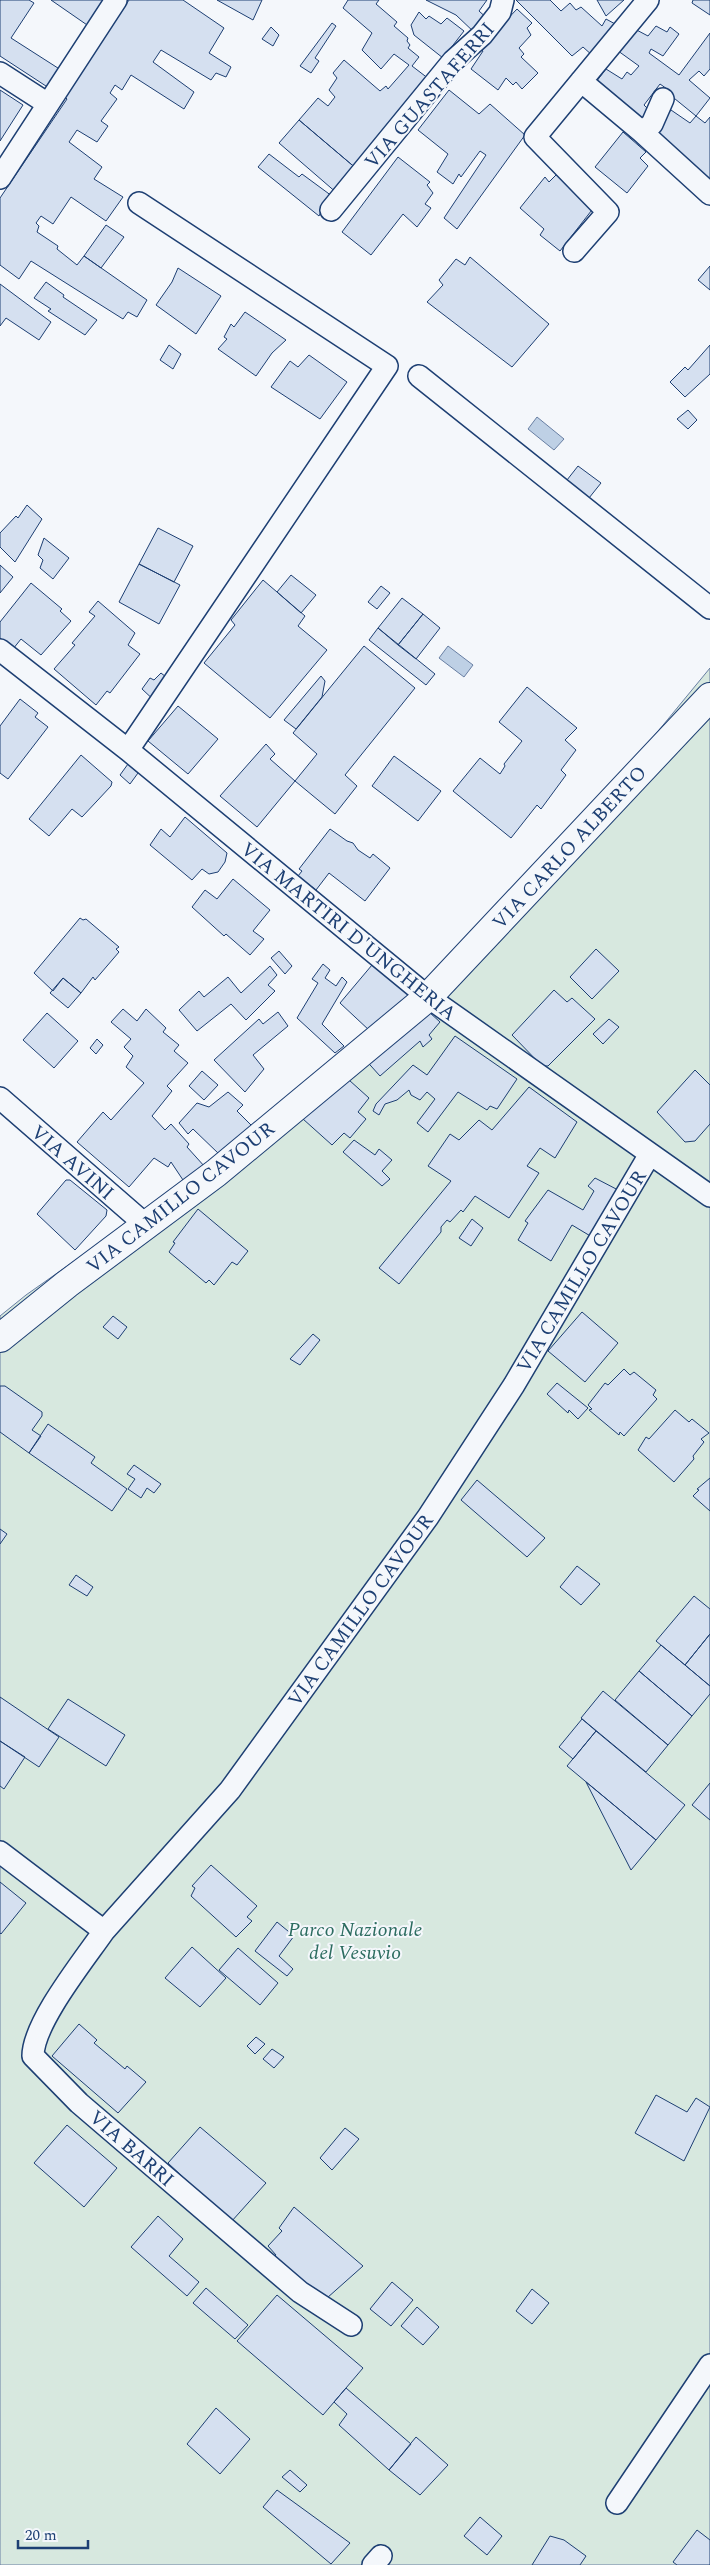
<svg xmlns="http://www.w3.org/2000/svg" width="710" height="2565" viewBox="0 0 710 2565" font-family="Spectral,serif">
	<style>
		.green { fill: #d7e8df; stroke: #687fa3 }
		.water { fill: #bed0e5; stroke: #687fa3 }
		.building { fill: #d5e0f0; stroke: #1d3f73 }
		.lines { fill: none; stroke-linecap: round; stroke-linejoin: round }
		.street-casing { stroke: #1d3f73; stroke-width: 24 }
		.secondary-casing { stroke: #1d3f73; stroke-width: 30 }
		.street { stroke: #f4f7fb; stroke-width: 21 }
		.secondary { stroke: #f4f7fb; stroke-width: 28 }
		.labels { text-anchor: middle; stroke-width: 4; stroke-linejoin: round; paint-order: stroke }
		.street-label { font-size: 20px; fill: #1d3f73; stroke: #f4f7fb }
		.park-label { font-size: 20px; font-style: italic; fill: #2c6c60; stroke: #f4f7fb }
	</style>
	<rect width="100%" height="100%" fill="#f4f7fb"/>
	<path class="green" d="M 710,668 L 710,2565 L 0,2565 L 0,1316 L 26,1295 L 219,1159 L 411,1001 L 645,747 Z"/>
	<path class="water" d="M 537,417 L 564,439 L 554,450 L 528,429 Z
		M 448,646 L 473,665 L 464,677 L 439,658 Z"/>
	<path class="building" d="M 0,0 L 29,0 L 34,3 L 11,38 L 61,70 L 49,88 L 0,56 Z
		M 51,0 L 108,0 L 90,27 Z
		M 129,0 L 183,0 L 224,28 L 209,53 L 231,67 L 226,77 L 216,73 L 211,80 L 161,50 L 153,62 L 194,92 L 184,109 L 131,75 L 122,90 L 115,85 L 110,93 L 117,99 L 101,121 L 108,126 L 97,142 L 77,130 L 69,142 L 102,167 L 94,179 L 123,197 L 106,221 L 71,197 L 53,224 L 41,216 L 36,223 L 39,226 L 37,232 L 58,246 L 57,249 L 77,265 L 84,256 L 147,300 L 137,317 L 128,312 L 123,319 L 31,261 L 19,279 L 0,265 L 0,198 L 67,99 L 65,97 Z
		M 217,0 L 262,0 L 253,20 Z
		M 348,0 L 379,0 L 376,4 L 397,22 L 394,26 L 408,38 L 407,41 L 410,45 L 408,48 L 419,57 L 412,66 L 429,79 L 358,170 L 299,120 L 318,98 L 328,106 L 335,97 L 329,90 L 337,78 L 333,73 L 344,60 L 380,91 L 386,86 L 388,89 L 409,65 L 394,54 L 381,69 L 362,50 L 372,33 L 343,8 Z
		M 426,0 L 487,0 L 479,11 L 489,20 L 476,34 L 456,15 Z
		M 516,0 L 550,0 L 561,11 L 570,3 L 576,10 L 581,7 L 602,26 L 606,19 L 617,25 L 593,56 L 583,47 L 572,56 Z
		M 597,0 L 624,0 L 606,16 Z
		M 693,0 L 710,0 L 710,15 L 692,3 Z
		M 517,9 L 532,23 L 527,28 L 531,35 L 519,48 L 524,54 L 521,57 L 538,73 L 522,89 L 516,82 L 513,85 L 506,78 L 498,90 L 471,69 L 483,51 L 480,48 Z
		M 419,12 L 426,19 L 429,16 L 441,24 L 447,18 L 464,31 L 443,58 L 414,35 L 411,25 Z
		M 332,23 L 336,26 L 315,58 L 319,61 L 311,73 L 300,66 Z
		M 656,26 L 667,32 L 670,27 L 679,34 L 663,56 L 651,49 L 649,53 L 679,75 L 710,33 L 710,69 L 704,76 L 699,71 L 689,80 L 710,98 L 696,116 L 669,94 L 670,91 L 660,84 L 644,105 L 651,112 L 644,120 L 596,82 L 606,69 L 622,79 L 627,72 L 631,75 L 639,66 L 614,48 L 631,27 L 648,36 Z
		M 271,27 L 279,35 L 273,46 L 262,39 Z
		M 0,90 L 23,105 L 0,141 Z
		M 449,90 L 479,114 L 490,104 L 525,135 L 457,229 L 444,218 L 486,155 L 480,151 L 461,177 L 459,174 L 453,184 L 437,172 L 448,154 L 418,130 Z
		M 671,110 L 690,123 L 696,116 L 705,123 L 710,117 L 710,188 L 650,135 Z
		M 299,120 L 358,170 L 338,194 L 279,143 Z
		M 623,132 L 646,152 L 640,158 L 648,166 L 627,193 L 595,167 Z
		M 269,154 L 299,177 L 302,174 L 336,199 L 323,208 L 319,216 L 258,167 Z
		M 398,157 L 430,182 L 427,185 L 433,193 L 425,204 L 431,208 L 417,227 L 403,214 L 371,255 L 342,232 Z
		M 557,174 L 595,206 L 560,251 L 540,235 L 544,229 L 520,208 L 545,177 L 549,182 Z
		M 106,225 L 124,237 L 101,268 L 84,256 Z
		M 470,257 L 549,324 L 512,367 L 427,302 L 443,285 L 439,280 L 456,259 L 465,265 Z
		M 710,266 L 710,290 L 698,280 Z
		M 178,268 L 221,296 L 196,334 L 156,305 L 172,282 Z
		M 46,282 L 64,295 L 63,297 L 97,320 L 85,335 L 48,311 L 51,309 L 34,298 Z
		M 0,284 L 51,322 L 39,340 L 6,318 L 0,326 Z
		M 245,312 L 286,340 L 272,353 L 256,376 L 218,349 L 227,339 L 224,337 L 231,324 L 234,327 Z
		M 169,345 L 181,354 L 173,369 L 160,360 Z
		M 710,345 L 710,374 L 685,397 L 670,382 L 685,367 L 688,370 Z
		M 309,355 L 347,382 L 320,419 L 271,387 L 290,361 L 298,367 Z
		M 688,410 L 697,420 L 688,429 L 677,419 Z
		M 578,466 L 601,483 L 589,498 L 567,480 Z
		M 27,505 L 42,519 L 15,562 L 0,547 L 0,533 L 16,516 L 18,518 Z
		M 158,528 L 193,546 L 174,582 L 139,564 Z
		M 44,538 L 69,558 L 53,579 L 40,568 L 43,560 L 38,555 Z
		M 139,564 L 180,585 L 159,624 L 119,602 Z
		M 0,565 L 13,577 L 0,593 Z
		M 291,575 L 316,595 L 301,613 L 277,592 Z
		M 263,580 L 305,616 L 298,626 L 327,650 L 270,718 L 204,663 L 235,625 L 231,620 Z
		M 31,583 L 62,609 L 60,611 L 71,621 L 41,655 L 21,639 L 13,649 L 0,638 L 0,622 Z
		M 381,586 L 390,593 L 377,609 L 368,602 Z
		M 402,598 L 423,614 L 398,645 L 378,628 Z
		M 98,601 L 135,633 L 128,645 L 140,654 L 110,693 L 107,691 L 96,705 L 54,669 L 75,645 L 72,643 L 95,616 L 89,612 Z
		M 423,614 L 440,628 L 416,659 L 398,645 Z
		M 378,628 L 435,674 L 426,685 L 369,640 Z
		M 364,646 L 415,688 L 345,775 L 357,786 L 335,814 L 295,781 L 317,754 L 293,733 Z
		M 161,673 L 171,681 L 157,703 L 142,689 L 150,678 L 154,680 Z
		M 321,676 L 325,681 L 322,697 L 296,729 L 284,720 Z
		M 527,687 L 577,728 L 565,740 L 576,750 L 561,770 L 566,775 L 541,809 L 537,805 L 511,838 L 453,791 L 480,758 L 500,774 L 505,766 L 504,764 L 522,741 L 499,722 Z
		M 20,699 L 38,713 L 35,717 L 48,727 L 8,779 L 0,773 L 0,726 Z
		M 178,706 L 218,739 L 188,774 L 148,741 Z
		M 266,744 L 275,754 L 270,759 L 295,781 L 257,827 L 220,796 Z
		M 81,755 L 112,782 L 111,786 L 82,817 L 72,809 L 49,836 L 29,819 Z
		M 394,756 L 441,791 L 418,821 L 372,786 Z
		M 128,764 L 138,773 L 130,784 L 120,775 Z
		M 185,817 L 227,853 L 225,862 L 218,872 L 209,874 L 202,869 L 192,880 L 150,845 L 161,829 L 170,837 Z
		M 330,829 L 347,841 L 353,843 L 358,850 L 370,858 L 373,854 L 390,868 L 365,901 L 329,873 L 316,890 L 298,876 L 302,871 L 299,869 Z
		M 233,879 L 270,910 L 253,931 L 264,939 L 250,955 L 226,934 L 224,936 L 192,907 L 205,890 L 217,899 Z
		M 80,918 L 83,920 L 86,919 L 119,947 L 116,949 L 119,952 L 95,980 L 93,977 L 81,993 L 63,978 L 53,991 L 34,973 Z
		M 596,949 L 619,971 L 592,999 L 570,977 Z
		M 279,951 L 292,966 L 285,974 L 271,958 Z
		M 323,964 L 330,970 L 325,978 L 336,986 L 342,977 L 347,982 L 322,1024 L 344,1046 L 335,1053 L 297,1018 L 318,983 L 312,979 Z
		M 372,965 L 408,994 L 408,999 L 370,1031 L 340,1003 Z
		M 270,966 L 277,975 L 268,985 L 275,991 L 246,1020 L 231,1004 L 197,1031 L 179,1010 L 199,991 L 204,997 L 228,977 L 241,993 Z
		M 63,978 L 81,993 L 68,1008 L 50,993 Z
		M 554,990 L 567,1002 L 572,998 L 595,1019 L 548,1066 L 542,1066 L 512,1035 Z
		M 123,1009 L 137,1021 L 146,1009 L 166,1028 L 163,1032 L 179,1045 L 174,1051 L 188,1063 L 167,1086 L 172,1091 L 152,1116 L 165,1130 L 171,1124 L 189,1144 L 187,1147 L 205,1167 L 183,1180 L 171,1162 L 168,1167 L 154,1158 L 129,1187 L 77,1142 L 103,1112 L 111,1120 L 144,1083 L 126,1067 L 133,1056 L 124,1047 L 131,1039 L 111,1022 Z
		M 278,1012 L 288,1026 L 253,1055 L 264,1069 L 245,1092 L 214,1060 L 259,1019 L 263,1024 Z
		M 429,1012 L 440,1022 L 429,1035 L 432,1039 L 423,1047 L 420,1041 L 380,1076 L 362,1056 Z
		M 47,1013 L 78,1041 L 54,1068 L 23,1040 Z
		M 609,1019 L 619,1027 L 603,1044 L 593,1034 Z
		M 455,1036 L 517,1079 L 497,1109 L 490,1106 L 487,1110 L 458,1092 L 428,1132 L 417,1123 L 435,1099 L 427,1092 L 420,1100 L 411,1095 L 409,1090 L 397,1100 L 385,1104 L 379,1115 L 373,1111 L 376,1104 L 413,1065 L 427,1075 Z
		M 97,1039 L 103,1045 L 96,1054 L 90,1048 Z
		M 695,1070 L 710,1085 L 710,1124 L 695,1141 L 685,1142 L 657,1112 Z
		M 202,1071 L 218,1085 L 204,1100 L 189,1086 Z
		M 335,1079 L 343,1086 L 349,1080 L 369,1098 L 358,1112 L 366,1119 L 350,1138 L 344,1133 L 332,1145 L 303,1119 Z
		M 529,1087 L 577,1122 L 555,1158 L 540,1148 L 527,1166 L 539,1173 L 509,1218 L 475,1196 L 463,1212 L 461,1210 L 450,1222 L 447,1220 L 441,1227 L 441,1232 L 399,1284 L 379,1268 L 451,1181 L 428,1166 L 450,1134 L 459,1140 L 479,1120 L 492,1130 Z
		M 228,1092 L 243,1105 L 237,1111 L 252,1126 L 219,1154 L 193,1129 L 188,1134 L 179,1123 L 197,1103 L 209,1107 Z
		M 354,1140 L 375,1155 L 379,1149 L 392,1160 L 382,1171 L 390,1179 L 382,1186 L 343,1152 Z
		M 595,1178 L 620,1191 L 592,1237 L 572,1225 L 551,1261 L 518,1240 L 528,1223 L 525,1221 L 548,1190 L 583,1210 L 594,1191 L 588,1186 Z
		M 66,1180 L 70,1180 L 107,1210 L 106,1216 L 75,1250 L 37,1214 Z
		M 198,1209 L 248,1251 L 237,1265 L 232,1262 L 214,1285 L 209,1280 L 206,1283 L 169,1252 L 175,1243 L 173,1242 Z
		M 472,1219 L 483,1228 L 471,1246 L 459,1238 Z
		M 582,1312 L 618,1343 L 585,1382 L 548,1351 Z
		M 113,1316 L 127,1327 L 118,1339 L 103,1327 Z
		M 313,1334 L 320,1340 L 300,1365 L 290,1359 Z
		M 624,1369 L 630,1375 L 634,1372 L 656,1390 L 653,1395 L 657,1399 L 624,1436 L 620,1432 L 619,1435 L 589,1410 L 592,1409 L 588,1405 L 605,1383 L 608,1385 Z
		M 557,1383 L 588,1408 L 578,1419 L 569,1410 L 568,1413 L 547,1394 Z
		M 0,1386 L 5,1386 L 42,1412 L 42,1416 L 32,1430 L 41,1436 L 29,1453 L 0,1432 Z
		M 675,1410 L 689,1422 L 692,1419 L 709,1433 L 701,1439 L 704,1442 L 693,1456 L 694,1459 L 674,1482 L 638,1450 L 646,1437 L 649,1439 Z
		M 48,1424 L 95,1457 L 91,1463 L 127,1489 L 112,1511 L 29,1453 Z
		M 134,1465 L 161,1484 L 154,1493 L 147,1488 L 141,1498 L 128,1489 L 135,1479 L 127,1474 Z
		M 710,1478 L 710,1511 L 693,1496 L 699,1490 L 697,1489 Z
		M 477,1480 L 545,1538 L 527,1557 L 461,1500 Z
		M 0,1529 L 7,1534 L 0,1544 Z
		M 577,1566 L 600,1584 L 581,1605 L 560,1587 Z
		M 76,1575 L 93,1587 L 87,1596 L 69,1585 Z
		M 694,1596 L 710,1609 L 710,1634 L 685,1665 L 656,1641 Z
		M 710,1634 L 710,1686 L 685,1665 Z
		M 661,1645 L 710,1686 L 710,1694 L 692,1716 L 639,1671 Z
		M 639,1671 L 692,1716 L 668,1745 L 615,1700 Z
		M 603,1691 L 668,1745 L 646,1772 L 581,1718 Z
		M 0,1697 L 59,1737 L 39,1767 L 0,1741 Z
		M 68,1699 L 125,1735 L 106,1766 L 48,1729 Z
		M 582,1719 L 596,1731 L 573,1759 L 559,1747 Z
		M 596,1731 L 685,1805 L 656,1840 L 567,1766 Z
		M 0,1741 L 25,1757 L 4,1789 L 0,1786 Z
		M 586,1782 L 656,1840 L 631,1870 Z
		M 710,1783 L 710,1820 L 692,1805 Z
		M 211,1865 L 257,1906 L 247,1917 L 252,1921 L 236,1937 L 191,1896 L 195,1888 L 192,1886 Z
		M 0,1882 L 26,1903 L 1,1934 L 0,1933 Z
		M 277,1922 L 294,1936 L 279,1956 L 293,1969 L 287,1976 L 255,1951 Z
		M 192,1947 L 226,1978 L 200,2007 L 165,1978 Z
		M 238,1948 L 278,1983 L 260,2005 L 219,1970 Z
		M 79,2024 L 97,2040 L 94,2043 L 125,2069 L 127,2066 L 146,2082 L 118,2113 L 52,2056 Z
		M 256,2037 L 265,2044 L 255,2054 L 247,2046 Z
		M 272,2049 L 284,2057 L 274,2068 L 263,2059 Z
		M 656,2095 L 687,2112 L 696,2098 L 710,2107 L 684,2161 L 635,2133 Z
		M 67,2125 L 117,2168 L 84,2207 L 34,2163 Z
		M 200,2127 L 266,2183 L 231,2222 L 168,2163 Z
		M 345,2128 L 359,2139 L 332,2170 L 320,2158 Z
		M 294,2207 L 363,2266 L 327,2298 L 317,2295 L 273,2258 L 276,2255 L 268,2246 L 282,2231 L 279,2228 Z
		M 158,2216 L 183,2239 L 169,2256 L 199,2282 L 187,2296 L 131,2247 Z
		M 392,2282 L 413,2300 L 391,2326 L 370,2309 Z
		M 206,2288 L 248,2325 L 235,2339 L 193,2303 Z
		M 532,2289 L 549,2303 L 532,2324 L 516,2311 Z
		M 277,2295 L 363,2368 L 323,2415 L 237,2341 Z
		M 417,2307 L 439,2327 L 423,2345 L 401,2326 Z
		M 346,2388 L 411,2444 L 389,2470 L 339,2425 L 347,2414 L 334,2402 Z
		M 216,2408 L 250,2439 L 220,2474 L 187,2444 Z
		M 416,2437 L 448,2465 L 420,2495 L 389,2470 Z
		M 290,2470 L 307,2485 L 300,2492 L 282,2477 Z
		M 277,2490 L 350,2543 L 331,2564 L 263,2507 Z
		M 480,2517 L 502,2536 L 487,2555 L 464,2536 Z
		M 697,2530 L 710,2540 L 710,2565 L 677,2565 L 673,2562 Z
		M 550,2536 L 564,2540 L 586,2556 L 580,2565 L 532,2565 Z"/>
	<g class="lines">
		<g class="street-casing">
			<path id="street" d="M 0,73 L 48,104
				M 581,81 L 642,132 L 710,194
				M 642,132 L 652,124 L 663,99
				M 0,178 L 116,0
				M 331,210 L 453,61 L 482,35 L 500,12 L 503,0
				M 574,251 L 608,212 L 535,137 L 648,0
				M 419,376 L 710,608
				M 0,650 L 128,750 L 428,997 L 710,1196
				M 128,750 L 387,366 L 139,203
				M 0,1098 L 147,1226
				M 0,1852 L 104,1931 L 230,1790 L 428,1517 L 514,1385 L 650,1154
				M 104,1931 C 84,1960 33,2023 33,2056 L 79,2103 L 300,2292 L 351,2325
				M 617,2503 L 710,2365
				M 373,2565 L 381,2556"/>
		</g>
		<g class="secondary-casing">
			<path id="secondary" d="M 0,1338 L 67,1284 L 216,1173 L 428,997 L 710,697"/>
		</g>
		<use href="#street" class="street"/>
		<use href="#secondary" class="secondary"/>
	</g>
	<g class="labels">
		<g class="street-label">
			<text transform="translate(429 95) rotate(-49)" y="7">VIA GUASTAFERRI</text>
			<text transform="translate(569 847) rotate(-47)" y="7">VIA CARLO ALBERTO</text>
			<text transform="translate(349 931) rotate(39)" y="7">VIA MARTIRI D'UNGHERIA</text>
			<text transform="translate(73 1162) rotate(41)" y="7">VIA AVINI</text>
			<text transform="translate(180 1197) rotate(-38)" y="7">VIA CAMILLO CAVOUR</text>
			<text transform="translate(581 1271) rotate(-59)" y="7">VIA CAMILLO CAVOUR</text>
			<text transform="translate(360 1610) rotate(-54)" y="7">VIA CAMILLO CAVOUR</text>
			<text transform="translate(132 2148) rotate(41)" y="7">VIA BARRI</text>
		</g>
		<g class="park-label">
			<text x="355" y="1936">Parco Nazionale<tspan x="355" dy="23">del Vesuvio</tspan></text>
		</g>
	</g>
	<path d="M18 2540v8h70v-8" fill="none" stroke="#1d3f73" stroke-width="2.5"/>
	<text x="25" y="2540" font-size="15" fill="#1d3f73" stroke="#f4f7fb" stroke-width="4" paint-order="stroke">20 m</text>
</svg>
